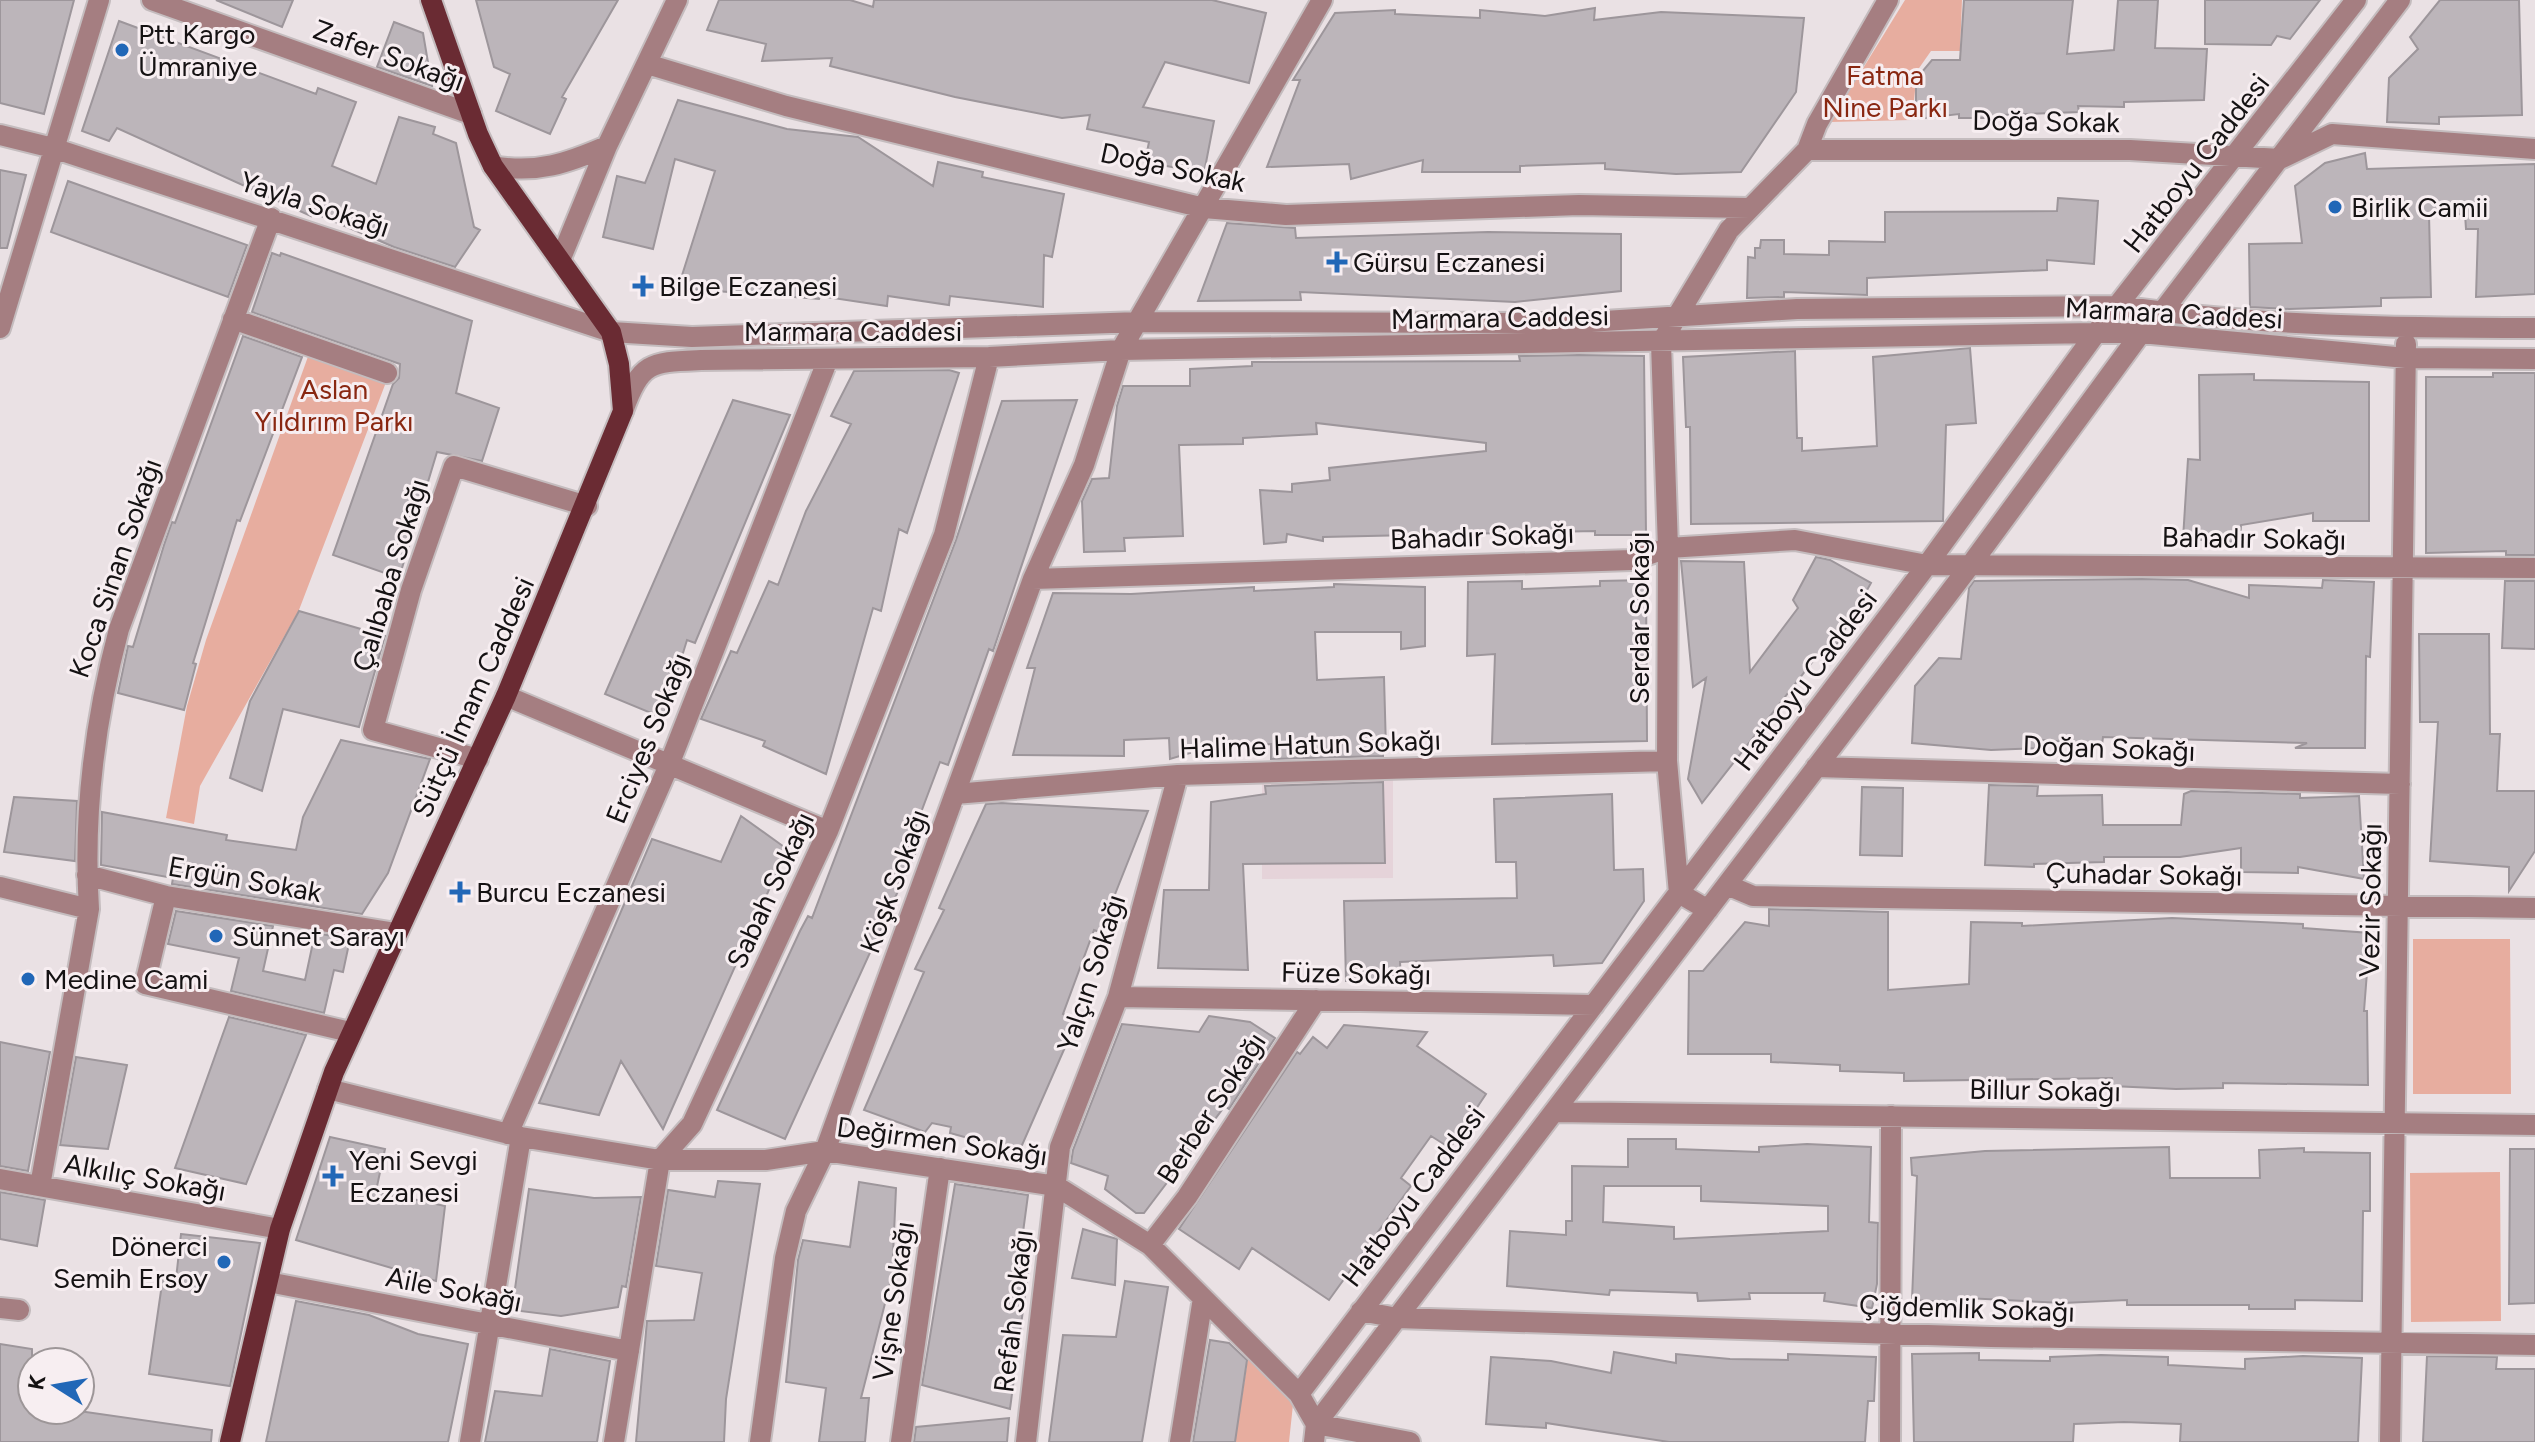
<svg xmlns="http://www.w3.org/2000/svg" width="2535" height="1442" viewBox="0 0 2535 1442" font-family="Figtree,sans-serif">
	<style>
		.built { fill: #e5d3d9 }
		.green { fill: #e7ad9f }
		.building { fill: #bcb5ba; stroke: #9d969b; stroke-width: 2; fill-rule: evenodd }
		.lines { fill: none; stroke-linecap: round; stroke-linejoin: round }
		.minor-casing { stroke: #c4bcbe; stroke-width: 24 }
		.major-casing { stroke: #c4bcbe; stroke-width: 24 }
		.minor { stroke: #a57e81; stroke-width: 20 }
		.major { stroke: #6a2b33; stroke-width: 20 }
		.poi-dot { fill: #2167b7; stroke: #f7eef1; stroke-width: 3 }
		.labels { text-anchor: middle; stroke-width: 6; stroke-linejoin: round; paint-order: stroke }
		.poi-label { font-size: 28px; fill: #151213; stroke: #f7eef1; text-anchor: start }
		.street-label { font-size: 28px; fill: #151213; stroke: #f7eef1 }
		.park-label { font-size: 28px; fill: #892711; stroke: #f7eef1 }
	</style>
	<rect width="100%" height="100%" fill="#eae1e4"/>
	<path class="built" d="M 1262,778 L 1393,778 L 1393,878 L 1262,879 Z"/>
	<path class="green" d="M 1905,0 L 1962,0 L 1960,51 L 1931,51 L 1917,71 L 1912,120 L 1830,122 Z
		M 310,351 L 388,377 L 299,610 L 200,786 L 194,824 L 166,818 L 187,706 L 206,640 Z
		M 2413,939 L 2510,939 L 2511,1094 L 2413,1094 Z
		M 2500,1172 L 2501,1321 L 2411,1322 L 2410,1173 Z
		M 1248,1358 L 1294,1395 L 1289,1442 L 1235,1442 Z"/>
	<path class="building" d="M 0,0 L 74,0 L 44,114 L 0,103 Z
		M 216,0 L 293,0 L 282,27 Z
		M 476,0 L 618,0 L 562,97 L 566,99 L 550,134 L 496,111 L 510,74 L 494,67 Z
		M 719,0 L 850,0 L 873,7 L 874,0 L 1212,0 L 1266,13 L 1249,83 L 1165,62 L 1143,107 L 1214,121 L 1204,173 L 1145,162 L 1149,142 L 1087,129 L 1090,115 L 1062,118 L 955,97 L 830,66 L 832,58 L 762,61 L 766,44 L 707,30 Z
		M 1964,0 L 2073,0 L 2067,54 L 2114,50 L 2118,0 L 2158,0 L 2155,48 L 2207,49 L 2204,100 L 2124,102 L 2124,107 L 2078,106 L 2079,112 L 2000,115 L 2000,118 L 1959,118 L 1959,114 L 1916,119 L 1916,79 L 1932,60 L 1960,60 Z
		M 2205,0 L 2320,0 L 2290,39 L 2277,36 L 2271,45 L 2205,44 Z
		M 2440,0 L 2519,0 L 2522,115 L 2439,117 L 2439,124 L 2387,122 L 2389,78 L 2418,49 L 2410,37 Z
		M 1595,8 L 1594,20 L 1661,12 L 1804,18 L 1796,92 L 1741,172 L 1676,174 L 1605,169 L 1605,163 L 1520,166 L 1520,172 L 1422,172 L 1423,160 L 1351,179 L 1349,164 L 1267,167 L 1300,80 L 1293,80 L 1335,13 L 1395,10 L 1395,14 L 1480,18 L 1480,10 L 1545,16 Z
		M 119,21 L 316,94 L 318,88 L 356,102 L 332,166 L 376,184 L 399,117 L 435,127 L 433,134 L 456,143 L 474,227 L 480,230 L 455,267 L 394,247 L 312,212 L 311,216 L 117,128 L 109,141 L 82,131 Z
		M 394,22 L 423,33 L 432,86 L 377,67 Z
		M 678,100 L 787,129 L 858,137 L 933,186 L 938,162 L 983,172 L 982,177 L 1064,194 L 1052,257 L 1044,255 L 1043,307 L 950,296 L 949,305 L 888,296 L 887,306 L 820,296 L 819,299 L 678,288 L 715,171 L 675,159 L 653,249 L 603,237 L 617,176 L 645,183 Z
		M 2365,153 L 2367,169 L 2535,164 L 2535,294 L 2476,297 L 2478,229 L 2466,229 L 2465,214 L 2429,215 L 2431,297 L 2381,298 L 2381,306 L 2289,309 L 2250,307 L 2249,244 L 2302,243 L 2295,186 L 2325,163 Z
		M 0,170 L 26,175 L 7,248 L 0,248 Z
		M 68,181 L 247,245 L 228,297 L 51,232 Z
		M 2058,198 L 2098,201 L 2094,264 L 2047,260 L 2047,270 L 1867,278 L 1867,295 L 1784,292 L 1784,297 L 1747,298 L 1748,257 L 1755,258 L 1755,248 L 1760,248 L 1761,240 L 1784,240 L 1784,254 L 1829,255 L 1829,241 L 1885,242 L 1885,212 L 2057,211 Z
		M 1227,223 L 1295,228 L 1296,238 L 1488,232 L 1621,234 L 1621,291 L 1515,302 L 1300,292 L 1301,300 L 1198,301 Z
		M 272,253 L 280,256 L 281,253 L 472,321 L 456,393 L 499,408 L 482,461 L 437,452 L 399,578 L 333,555 L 393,384 L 399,378 L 400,364 L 252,312 Z
		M 243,336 L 302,357 L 240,521 L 237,520 L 193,663 L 196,664 L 184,710 L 118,693 L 128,646 L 133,647 L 164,545 L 172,522 L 175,523 Z
		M 1970,348 L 1976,423 L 1946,425 L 1943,521 L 1691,524 L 1690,427 L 1686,427 L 1683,357 L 1795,351 L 1797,438 L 1802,438 L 1802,451 L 1877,446 L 1873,357 Z
		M 1578,355 L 1644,356 L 1646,535 L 1595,535 L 1595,531 L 1323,537 L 1323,541 L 1287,534 L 1286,542 L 1264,544 L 1260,490 L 1292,492 L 1292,484 L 1330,480 L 1329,468 L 1486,451 L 1486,443 L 1316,423 L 1317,434 L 1243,438 L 1243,444 L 1179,445 L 1183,536 L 1124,538 L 1125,551 L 1084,552 L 1082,501 L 1092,479 L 1109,478 L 1117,406 L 1123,386 L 1190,386 L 1190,369 L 1252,366 L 1252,362 L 1520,361 L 1519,356 Z
		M 949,370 L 959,373 L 907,533 L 899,529 L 881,611 L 873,608 L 826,774 L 763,746 L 765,741 L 701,719 L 731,651 L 737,653 L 769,581 L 778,585 L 806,511 L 851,424 L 831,416 L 854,371 Z
		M 2493,373 L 2535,373 L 2535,555 L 2506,555 L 2506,551 L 2426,553 L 2426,377 L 2493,377 Z
		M 2254,374 L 2254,380 L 2369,382 L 2369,521 L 2313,521 L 2313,513 L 2241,525 L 2240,542 L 2183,539 L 2188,459 L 2200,460 L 2199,375 Z
		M 733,400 L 790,415 L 695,643 L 687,640 L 663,718 L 605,694 Z
		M 1077,400 L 993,651 L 989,649 L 948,765 L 940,762 L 911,839 L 920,843 L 785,1139 L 717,1110 L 800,931 L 808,916 L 812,918 L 956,540 L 1002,401 Z
		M 1816,557 L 1830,560 L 1871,583 L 1830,656 L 1824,647 L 1702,803 L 1688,779 L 1706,678 L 1693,687 L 1681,561 L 1744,562 L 1750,672 L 1798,608 L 1793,600 Z
		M 2142,579 L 2188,580 L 2249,598 L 2249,585 L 2322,588 L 2323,580 L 2374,582 L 2370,657 L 2366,656 L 2365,748 L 2295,748 L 2307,743 L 2103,737 L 2102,745 L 2043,740 L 2043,748 L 1991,750 L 1912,743 L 1915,686 L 1939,658 L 1961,659 L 1969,588 L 1974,581 Z
		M 1646,580 L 1647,741 L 1492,744 L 1495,654 L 1467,656 L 1468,582 L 1522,581 L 1522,589 L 1600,586 L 1600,581 Z
		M 2505,581 L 2535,581 L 2535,649 L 2502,648 Z
		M 1334,584 L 1425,587 L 1425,646 L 1401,649 L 1401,632 L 1315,632 L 1317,680 L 1384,677 L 1386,749 L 1383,749 L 1383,756 L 1271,759 L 1271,744 L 1190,749 L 1190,753 L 1170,759 L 1169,738 L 1124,740 L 1124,756 L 1013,755 L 1035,668 L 1027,668 L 1053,593 L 1131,594 L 1254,587 L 1254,591 L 1334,587 Z
		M 299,611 L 385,636 L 359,727 L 283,709 L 262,791 L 230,778 L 250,701 Z
		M 2419,634 L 2489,634 L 2490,734 L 2500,734 L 2497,791 L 2535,791 L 2535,851 L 2509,891 L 2509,867 L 2430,861 L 2438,722 L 2420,722 Z
		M 341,740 L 430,759 L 388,873 L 362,914 L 172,884 L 173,878 L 101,865 L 102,812 L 227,835 L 226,840 L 296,850 L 303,817 Z
		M 1383,782 L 1385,863 L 1243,864 L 1248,970 L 1158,968 L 1164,890 L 1209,890 L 1211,802 L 1266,794 L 1265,786 Z
		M 1989,785 L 2038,786 L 2037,796 L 2102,795 L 2103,825 L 2181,825 L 2184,794 L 2191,791 L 2300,794 L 2300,798 L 2359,796 L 2364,879 L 2298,867 L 2298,873 L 2241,872 L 2241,848 L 2180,857 L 2104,857 L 2104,862 L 2034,864 L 2034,867 L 1985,865 Z
		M 1862,787 L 1903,788 L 1902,856 L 1860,855 Z
		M 1612,794 L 1614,870 L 1643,869 L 1644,901 L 1602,963 L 1554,966 L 1553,955 L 1400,962 L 1401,980 L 1346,981 L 1344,901 L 1517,898 L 1516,862 L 1496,862 L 1494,799 Z
		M 14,797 L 77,801 L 75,861 L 4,852 Z
		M 1001,803 L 1148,811 L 1100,932 L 1094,930 L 1063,1014 L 1077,1020 L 1019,1152 L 950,1133 L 951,1127 L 932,1123 L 925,1132 L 864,1110 L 924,972 L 915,969 L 944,910 L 939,908 L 965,850 L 986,804 Z
		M 741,816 L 787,849 L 663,1129 L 621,1061 L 599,1115 L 539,1103 L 652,839 L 721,862 Z
		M 1769,909 L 1888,912 L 1888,990 L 1969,984 L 1971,922 L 2022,923 L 2022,926 L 2172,918 L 2303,924 L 2303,928 L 2370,933 L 2364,1011 L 2367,1011 L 2368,1085 L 2223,1083 L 2223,1088 L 2176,1089 L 2112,1086 L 2112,1078 L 1904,1081 L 1904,1073 L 1840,1071 L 1840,1065 L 1771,1062 L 1771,1054 L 1688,1054 L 1689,971 L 1703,971 L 1745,922 L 1769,926 Z
		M 176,911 L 273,926 L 263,971 L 305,980 L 315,933 L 350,939 L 343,972 L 334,970 L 324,1013 L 231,991 L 239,958 L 168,944 Z
		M 1209,1016 L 1250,1022 L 1275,1038 L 1229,1109 L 1225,1106 L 1144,1213 L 1136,1213 L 1105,1189 L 1108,1176 L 1071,1163 L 1073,1150 L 1122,1024 L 1199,1032 Z
		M 229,1017 L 306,1035 L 246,1184 L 175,1168 Z
		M 1344,1025 L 1427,1032 L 1417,1046 L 1486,1094 L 1450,1148 L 1431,1136 L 1401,1178 L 1411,1186 L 1329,1300 L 1252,1248 L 1239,1269 L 1179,1229 L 1297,1052 L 1300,1054 L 1313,1037 L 1327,1048 Z
		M 0,1042 L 50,1052 L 28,1171 L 0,1166 Z
		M 76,1057 L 127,1065 L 108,1149 L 60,1145 Z
		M 330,1137 L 385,1149 L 376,1191 L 445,1206 L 436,1281 L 296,1240 Z
		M 1628,1139 L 1676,1139 L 1676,1149 L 1759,1152 L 1759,1147 L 1807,1144 L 1871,1147 L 1869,1222 L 1878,1223 L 1877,1284 L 1872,1308 L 1824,1301 L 1825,1293 L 1749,1293 L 1750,1299 L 1698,1301 L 1697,1293 L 1610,1290 L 1609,1295 L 1507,1286 L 1510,1231 L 1566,1235 L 1566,1221 L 1572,1221 L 1572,1166 L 1628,1167 ZM 1604,1186 L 1701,1186 L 1701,1201 L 1828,1206 L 1828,1231 L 1674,1239 L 1674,1227 L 1603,1222 Z
		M 2169,1147 L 2170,1178 L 2260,1178 L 2259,1150 L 2304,1148 L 2304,1152 L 2370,1153 L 2370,1211 L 2363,1211 L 2362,1301 L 2295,1300 L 2295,1309 L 2249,1309 L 2249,1305 L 2127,1305 L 2127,1300 L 2063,1303 L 1966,1298 L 1966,1303 L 1912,1300 L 1917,1176 L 1912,1175 L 1911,1158 L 1985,1151 Z
		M 2510,1149 L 2535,1149 L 2535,1303 L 2509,1304 Z
		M 718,1181 L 760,1184 L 726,1399 L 724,1442 L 636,1442 L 647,1321 L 694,1320 L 702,1273 L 656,1266 L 668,1190 L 715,1197 Z
		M 859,1182 L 896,1188 L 893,1256 L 897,1256 L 861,1398 L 869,1398 L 865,1442 L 819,1442 L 826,1388 L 786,1382 L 798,1260 L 803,1240 L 850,1247 Z
		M 955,1184 L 1028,1195 L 1019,1262 L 1029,1264 L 1010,1409 L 922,1385 Z
		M 529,1189 L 594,1198 L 641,1197 L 626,1287 L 622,1286 L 618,1307 L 561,1316 L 512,1310 Z
		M 0,1192 L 45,1200 L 37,1246 L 0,1239 Z
		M 1083,1229 L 1117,1239 L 1115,1285 L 1072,1278 Z
		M 181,1234 L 260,1243 L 230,1386 L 149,1374 L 163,1277 L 176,1279 Z
		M 1125,1281 L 1168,1287 L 1142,1442 L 1049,1442 L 1063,1335 L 1116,1337 Z
		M 296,1301 L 369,1315 L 418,1334 L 468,1344 L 448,1442 L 266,1442 Z
		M 1210,1340 L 1229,1343 L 1247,1360 L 1235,1442 L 1193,1442 Z
		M 0,1344 L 32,1349 L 32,1410 L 72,1410 L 212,1430 L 211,1442 L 0,1442 Z
		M 550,1349 L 610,1361 L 597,1442 L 485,1442 L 495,1391 L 542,1396 Z
		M 1614,1352 L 1676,1363 L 1676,1354 L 1730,1359 L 1788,1360 L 1788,1354 L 1876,1357 L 1874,1401 L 1868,1401 L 1865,1442 L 1669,1442 L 1546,1423 L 1546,1428 L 1486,1424 L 1491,1357 L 1551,1361 L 1611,1373 Z
		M 1979,1353 L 1979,1360 L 2050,1361 L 2050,1357 L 2101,1355 L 2168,1357 L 2168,1365 L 2245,1369 L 2245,1359 L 2303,1356 L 2362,1358 L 2358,1442 L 2180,1442 L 2181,1424 L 2124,1422 L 2074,1424 L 2073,1442 L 1914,1442 L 1912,1354 Z
		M 2427,1356 L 2497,1357 L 2496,1369 L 2535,1369 L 2535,1442 L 2423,1442 Z
		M 1009,1418 L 1007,1442 L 914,1442 L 916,1427 Z"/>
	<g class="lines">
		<g class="minor-casing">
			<path id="minor" d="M 152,0 L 471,114
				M 647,64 L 786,106 L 1204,208 L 1286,215 L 1579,205 L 1749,208
				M 0,135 L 53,148 L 611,332 L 692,337 L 1140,322 L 1572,323 L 1797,309 L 2120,306 C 2256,326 2397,328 2535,328
				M 1807,150 L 2130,150 L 2280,159 L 2332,134 L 2535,149
				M 493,166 C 537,174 568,163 607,146
				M 561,258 L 607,146 L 677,0
				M 233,319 L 387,373
				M 0,328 L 99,0
				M 623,411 C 641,361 651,362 701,360 L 989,357 L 1121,350 L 2096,333 L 2141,333 L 2406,358 L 2535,359
				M 1033,579 L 1632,560 L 1668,548 L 1795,540 L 1927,565 L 2535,568
				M 506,696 L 828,831
				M 478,759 L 373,730 L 411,590 L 454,466 L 587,506
				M 1816,767 L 2400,784
				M 955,794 L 1178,775 L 1667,761
				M 87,875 L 166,896 L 396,933
				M 1727,885 L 1753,896 L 2535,908
				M 0,887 L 89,909
				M 166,896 L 145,984 L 350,1032
				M 1708,910 L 1679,893 L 1667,761 L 1668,548 L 1661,343 L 1729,230 L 1807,150 L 1817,124 L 1888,0
				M 1118,997 L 1594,1005
				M 328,1089 L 521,1137 L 660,1160 L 766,1160 L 825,1151 L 1056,1186 L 1150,1245 L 1299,1394 L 1316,1424
				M 1554,1112 L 2535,1125
				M 508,1134 L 669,765 L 828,359
				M 0,1179 L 280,1229
				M 40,1186 L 89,909 C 83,815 95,719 119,629 L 271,218
				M 1150,1245 L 1187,1197 L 1316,1000
				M 268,1282 L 629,1351
				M 0,1308 L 19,1310
				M 1361,1311 L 1397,1318 L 1991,1337 L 2535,1345
				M 1299,1394 L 1927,565 L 2096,333 L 2356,0
				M 1316,1424 L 1410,1442
				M 470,1442 L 521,1137
				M 614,1442 L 660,1160 L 692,1124 L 828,831 L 944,535 L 989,357
				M 760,1442 L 785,1258 L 796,1211 L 825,1151 L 1033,579 L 1084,465 L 1121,350 L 1322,0
				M 901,1442 L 940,1168
				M 1026,1442 L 1060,1147 L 1118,997 L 1178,775
				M 1180,1442 L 1203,1298
				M 1314,1442 L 1316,1424 L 1972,563 L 2141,333 L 2162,312 L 2400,0
				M 1890,1442 L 1891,1116
				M 2390,1442 L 2406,344"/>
		</g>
		<g class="major-casing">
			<path id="major" d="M 230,1442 L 280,1229 L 334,1072 L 506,696 L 623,411 L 619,364 L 611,332 L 493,166 L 478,134 L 431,0"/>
		</g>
		<use href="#minor" class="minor"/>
		<use href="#major" class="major"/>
	</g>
	<g class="poi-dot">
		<circle cx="122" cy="50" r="8"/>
		<circle cx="2335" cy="207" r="8"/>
		<path d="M1333 250h8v8h8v8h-8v8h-8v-8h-8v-8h8z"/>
		<path d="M639 274h8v8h8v8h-8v8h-8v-8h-8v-8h8z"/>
		<path d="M456 880h8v8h8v8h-8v8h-8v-8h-8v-8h8z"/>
		<circle cx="216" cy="936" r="8"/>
		<circle cx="28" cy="979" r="8"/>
		<path d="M329 1164h8v8h8v8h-8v8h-8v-8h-8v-8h8z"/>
		<circle cx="224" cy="1262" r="8"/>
	</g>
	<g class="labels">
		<g class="poi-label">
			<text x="138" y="44">Ptt Kargo<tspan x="138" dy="32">Ümraniye</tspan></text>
			<text x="2351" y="217">Birlik Camii</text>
			<text x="1353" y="272">Gürsu Eczanesi</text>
			<text x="659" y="296">Bilge Eczanesi</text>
			<text x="476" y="902">Burcu Eczanesi</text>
			<text x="232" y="946">Sünnet Sarayı</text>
			<text x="44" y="989">Medine Cami</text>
			<text x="349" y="1170">Yeni Sevgi<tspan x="349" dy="32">Eczanesi</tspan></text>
			<text x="208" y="1256" text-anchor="end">Dönerci<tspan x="208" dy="32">Semih Ersoy</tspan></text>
		</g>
		<g class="street-label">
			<text transform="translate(389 55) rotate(20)" y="10">Zafer Sokağı</text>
			<text transform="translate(2046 121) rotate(1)" y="10">Doğa Sokak</text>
			<text transform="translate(2196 163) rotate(-52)" y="10">Hatboyu Caddesi</text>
			<text transform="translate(1173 167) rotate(12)" y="10">Doğa Sokak</text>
			<text transform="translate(315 204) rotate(18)" y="10">Yayla Sokağı</text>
			<text transform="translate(2174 313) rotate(3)" y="10">Marmara Caddesi</text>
			<text transform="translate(1500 317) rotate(-1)" y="10">Marmara Caddesi</text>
			<text x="853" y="341">Marmara Caddesi</text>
			<text transform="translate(1482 536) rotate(-2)" y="10">Bahadır Sokağı</text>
			<text transform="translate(2254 538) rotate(1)" y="10">Bahadır Sokağı</text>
			<text transform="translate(115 568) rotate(-71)" y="10">Koca Sinan Sokağı</text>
			<text transform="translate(390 575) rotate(-73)" y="10">Çalıbaba Sokağı</text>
			<text transform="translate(1639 618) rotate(-90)" y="10">Serdar Sokağı</text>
			<text transform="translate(1805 680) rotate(-53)" y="10">Hatboyu Caddesi</text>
			<text transform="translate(473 697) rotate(-66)" y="10">Sütçü İmam Caddesi</text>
			<text transform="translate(648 738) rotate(-68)" y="10">Erciyes Sokağı</text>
			<text transform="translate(1310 744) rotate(-2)" y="10">Halime Hatun Sokağı</text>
			<text transform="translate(2109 748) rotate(2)" y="10">Doğan Sokağı</text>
			<text transform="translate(2144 874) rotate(1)" y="10">Çuhadar Sokağı</text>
			<text transform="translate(245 879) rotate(10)" y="10">Ergün Sokak</text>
			<text transform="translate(894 881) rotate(-70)" y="10">Köşk Sokağı</text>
			<text transform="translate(770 890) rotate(-65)" y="10">Sabah Sokağı</text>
			<text transform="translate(2370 900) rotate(-89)" y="10">Vezir Sokağı</text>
			<text transform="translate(1091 973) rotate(-72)" y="10">Yalçın Sokağı</text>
			<text transform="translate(1356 973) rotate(1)" y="10">Füze Sokağı</text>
			<text transform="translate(2045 1090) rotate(1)" y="10">Billur Sokağı</text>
			<text transform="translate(1211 1108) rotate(-57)" y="10">Berber Sokağı</text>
			<text transform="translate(942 1141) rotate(8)" y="10">Değirmen Sokağı</text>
			<text transform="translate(145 1177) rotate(10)" y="10">Alkılıç Sokağı</text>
			<text transform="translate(1413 1196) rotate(-53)" y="10">Hatboyu Caddesi</text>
			<text transform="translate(454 1289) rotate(11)" y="10">Aile Sokağı</text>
			<text transform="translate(893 1301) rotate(-82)" y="10">Vişne Sokağı</text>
			<text transform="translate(1967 1308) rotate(2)" y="10">Çiğdemlik Sokağı</text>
			<text transform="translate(1013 1311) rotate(-83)" y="10">Refah Sokağı</text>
		</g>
		<g class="park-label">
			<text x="1885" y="85">Fatma<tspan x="1885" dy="32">Nine Parkı</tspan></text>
			<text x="334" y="399">Aslan<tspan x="334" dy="32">Yıldırım Parkı</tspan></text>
		</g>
	</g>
	<g transform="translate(56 1386) rotate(281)"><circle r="38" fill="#f7eef1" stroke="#9d9698" stroke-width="2"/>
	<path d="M0-6L14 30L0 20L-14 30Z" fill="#2167b7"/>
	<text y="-12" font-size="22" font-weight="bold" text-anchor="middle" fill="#151213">K</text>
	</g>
</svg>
